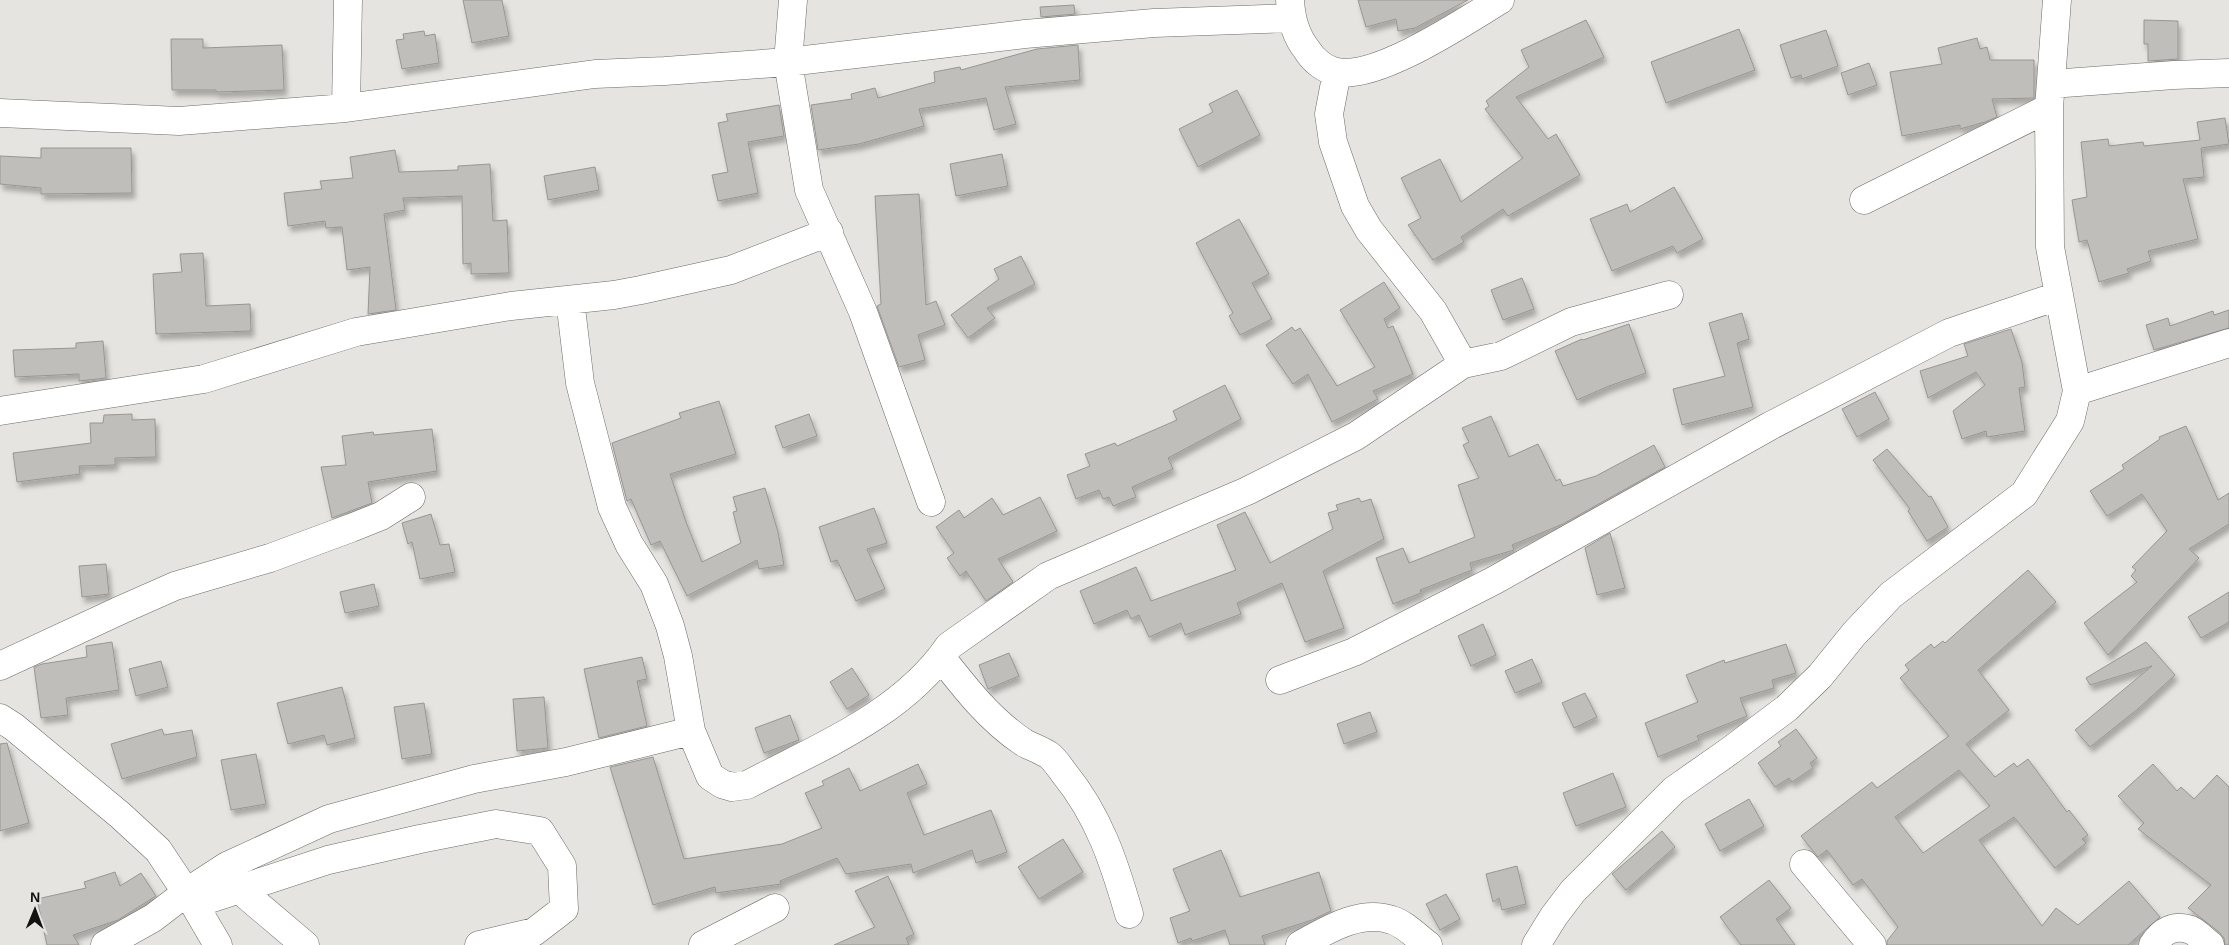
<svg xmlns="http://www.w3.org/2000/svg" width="2229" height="945" viewBox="0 0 2229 945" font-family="Helvetica,sans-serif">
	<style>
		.building { fill: #c0beba; stroke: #989692; fill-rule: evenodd; filter: url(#shadow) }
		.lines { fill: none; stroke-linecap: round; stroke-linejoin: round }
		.minor-casing { stroke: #6c6b67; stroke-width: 29 }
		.minor { stroke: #fff; stroke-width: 28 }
	</style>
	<defs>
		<filter id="shadow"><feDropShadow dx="3" dy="5.5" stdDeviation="2.5" flood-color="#0004"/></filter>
	</defs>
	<rect width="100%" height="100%" fill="#e6e4e0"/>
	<path class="building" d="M 463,0 L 502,0 L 509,36 L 472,43 Z
		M 1358,0 L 1468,0 L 1415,28 L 1398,31 L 1396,19 L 1366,27 Z
		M 1074,5 L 1075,14 L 1041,17 L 1040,7 Z
		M 1586,20 L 1604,57 L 1516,97 L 1548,139 L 1556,134 L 1580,175 L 1508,216 L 1503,209 L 1461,237 L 1464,242 L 1433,260 L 1408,225 L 1421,218 L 1401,178 L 1440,159 L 1461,202 L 1523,158 L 1485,109 L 1489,106 L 1486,101 L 1529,67 L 1521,50 Z
		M 2144,20 L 2178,21 L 2178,59 L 2148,61 L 2148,44 L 2144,44 Z
		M 1739,29 L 1755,70 L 1666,103 L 1651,62 Z
		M 1826,30 L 1838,66 L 1802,79 L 1801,75 L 1791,78 L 1780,45 Z
		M 424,31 L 425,36 L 435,34 L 439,63 L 402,69 L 396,40 L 404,39 L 403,34 Z
		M 1977,38 L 1980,49 L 1987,47 L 1990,60 L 2034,60 L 2034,98 L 1992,99 L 1997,117 L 1985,122 L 1960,129 L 1960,125 L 1902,136 L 1890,72 L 1942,64 L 1938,48 Z
		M 171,39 L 203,39 L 203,48 L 282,45 L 284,90 L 216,92 L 216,90 L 172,90 Z
		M 1078,45 L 1080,80 L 1005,87 L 1016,124 L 994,130 L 986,98 L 919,109 L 924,126 L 859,144 L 818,150 L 811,105 L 852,99 L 851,94 L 875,88 L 878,98 L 935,82 L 934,72 L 960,67 L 961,70 L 1037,49 Z
		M 1869,63 L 1877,85 L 1848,95 L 1841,73 Z
		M 1237,90 L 1260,135 L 1198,167 L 1179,129 L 1213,112 L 1209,104 Z
		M 779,105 L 784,136 L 748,142 L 758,193 L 718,201 L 712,175 L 728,172 L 718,123 L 728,121 L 726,114 Z
		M 2225,118 L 2229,144 L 2201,148 L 2204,177 L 2183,179 L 2198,239 L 2148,251 L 2151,261 L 2127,269 L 2129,273 L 2099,282 L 2087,240 L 2079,242 L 2072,200 L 2087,197 L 2081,142 L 2108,139 L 2109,146 L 2143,142 L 2144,146 L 2200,140 L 2197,122 Z
		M 41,148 L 131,148 L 132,193 L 41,194 L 41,188 L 0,184 L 0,156 L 41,158 Z
		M 395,150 L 399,172 L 458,170 L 458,166 L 490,164 L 493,221 L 507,220 L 509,273 L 471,274 L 471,263 L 463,264 L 462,196 L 403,198 L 405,210 L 384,214 L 396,310 L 368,314 L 370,267 L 347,270 L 342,227 L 326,228 L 325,221 L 288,226 L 284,193 L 322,189 L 320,181 L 353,178 L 350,157 Z
		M 1002,154 L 1008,186 L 956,196 L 950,164 Z
		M 595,167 L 599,190 L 548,200 L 544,176 Z
		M 1674,187 L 1703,239 L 1677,253 L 1673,246 L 1612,271 L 1590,219 L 1627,204 L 1630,212 Z
		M 919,194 L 926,305 L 936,301 L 945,325 L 918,335 L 925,360 L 899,367 L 877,306 L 881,304 L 875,196 Z
		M 1239,219 L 1269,274 L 1252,283 L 1272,319 L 1240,335 L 1229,316 L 1233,313 L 1196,243 Z
		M 203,253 L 206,306 L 250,304 L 251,331 L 156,334 L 153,274 L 182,272 L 180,254 Z
		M 1021,256 L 1035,284 L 987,308 L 995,318 L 968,338 L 951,315 L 999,279 L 994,269 Z
		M 1522,278 L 1534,309 L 1503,320 L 1491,290 Z
		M 1384,282 L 1400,308 L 1384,319 L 1388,328 L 1393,326 L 1413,374 L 1373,391 L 1378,399 L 1332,422 L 1308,374 L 1293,384 L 1266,345 L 1292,327 L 1295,331 L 1300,328 L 1337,386 L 1375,367 L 1340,310 Z
		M 2229,310 L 2229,328 L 2154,350 L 2146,325 L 2168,318 L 2170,326 L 2213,311 L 2214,315 Z
		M 1742,313 L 1749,339 L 1737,343 L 1753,407 L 1682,425 L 1673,389 L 1725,376 L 1709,323 Z
		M 1629,324 L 1646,373 L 1609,386 L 1577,400 L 1555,351 L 1582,339 L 1583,340 Z
		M 2011,329 L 2022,362 L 2025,387 L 2019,388 L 2025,431 L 1987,437 L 1986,431 L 1962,439 L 1953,411 L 1985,385 L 1976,372 L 1928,398 L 1920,371 L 1968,356 L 1964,344 Z
		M 103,341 L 106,378 L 79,381 L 79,374 L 15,377 L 13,350 L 76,348 L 76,343 Z
		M 1225,385 L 1241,419 L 1168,458 L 1173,469 L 1132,487 L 1136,497 L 1113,506 L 1109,497 L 1103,499 L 1099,490 L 1076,499 L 1067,475 L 1090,466 L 1085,454 L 1115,443 L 1117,446 L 1177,420 L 1173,411 Z
		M 1875,392 L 1889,419 L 1857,437 L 1842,409 Z
		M 719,401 L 736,454 L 670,474 L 686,522 L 702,562 L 741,543 L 733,512 L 737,511 L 733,497 L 765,488 L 778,532 L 784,565 L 759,569 L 757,560 L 687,596 L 660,541 L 651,545 L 631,499 L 627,501 L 612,443 L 681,418 L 679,413 Z
		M 132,414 L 132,420 L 155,419 L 156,457 L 115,458 L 115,465 L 79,466 L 80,474 L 17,482 L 13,453 L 91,443 L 90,423 L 103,423 L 104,415 Z
		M 809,414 L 817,436 L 783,448 L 775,426 Z
		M 1491,416 L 1509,457 L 1538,444 L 1556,481 L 1560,479 L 1563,486 L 1596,476 L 1654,445 L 1665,467 L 1563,524 L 1512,545 L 1514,550 L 1470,563 L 1472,570 L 1420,590 L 1421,593 L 1393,604 L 1376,558 L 1403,548 L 1409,563 L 1475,537 L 1458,485 L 1479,478 L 1463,445 L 1469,442 L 1462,428 Z
		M 2186,426 L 2218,500 L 2229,493 L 2229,524 L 2189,549 L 2199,558 L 2108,655 L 2084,623 L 2137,582 L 2131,576 L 2136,570 L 2132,567 L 2167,531 L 2142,494 L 2107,516 L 2090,491 L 2124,469 L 2122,465 L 2160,439 L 2159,437 Z
		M 432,429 L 437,471 L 368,482 L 372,503 L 332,518 L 321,467 L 346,465 L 342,436 L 373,432 L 374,435 Z
		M 1887,449 L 1929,497 L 1931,496 L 1948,527 L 1927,541 L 1908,511 L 1910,509 L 1873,460 Z
		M 1040,497 L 1057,531 L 998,559 L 1013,582 L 986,601 L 966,571 L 960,576 L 947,558 L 954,553 L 936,527 L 959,510 L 964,518 L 992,498 L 1003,515 Z
		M 1359,498 L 1361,502 L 1371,499 L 1384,539 L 1323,571 L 1344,628 L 1305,642 L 1282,583 L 1237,603 L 1241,614 L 1185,635 L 1181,623 L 1149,637 L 1139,615 L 1131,619 L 1127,610 L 1094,624 L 1080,591 L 1136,567 L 1151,601 L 1236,570 L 1217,525 L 1245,512 L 1270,563 L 1333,529 L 1328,513 L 1338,510 L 1336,505 Z
		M 874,508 L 887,543 L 867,549 L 885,589 L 856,601 L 837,560 L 831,562 L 819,527 Z
		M 431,514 L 440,545 L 449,544 L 455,572 L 420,579 L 412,542 L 408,544 L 402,523 Z
		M 1610,533 L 1625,588 L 1597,595 L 1585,548 Z
		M 106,564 L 109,594 L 82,597 L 79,566 Z
		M 2028,570 L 2056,602 L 1978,670 L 2009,710 L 1966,744 L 1995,777 L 2014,763 L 2017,767 L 2028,759 L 2067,812 L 2069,810 L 2088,835 L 2082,839 L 2086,843 L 2055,868 L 2014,817 L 1979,840 L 2042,926 L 2056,908 L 2078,925 L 2129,881 L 2160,917 L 2128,945 L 1887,945 L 1887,941 L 1898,927 L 1862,879 L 1853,885 L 1827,850 L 1818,857 L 1801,836 L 1872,782 L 1877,788 L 1949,736 L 1900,678 L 1909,670 L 1905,665 L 1931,644 L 1934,648 L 1943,641 L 1945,643 ZM 1959,770 L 1990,806 L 1923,853 L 1895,817 Z
		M 374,584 L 379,606 L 345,613 L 340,592 Z
		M 2229,592 L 2229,622 L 2201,638 L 2188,617 Z
		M 1483,624 L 1496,655 L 1471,666 L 1458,636 Z
		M 112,642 L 119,690 L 66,698 L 68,715 L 41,718 L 34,667 L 42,664 L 87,657 L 86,646 Z
		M 2146,642 L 2175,675 L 2139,708 L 2090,747 L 2075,730 L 2152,666 L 2090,685 L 2086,678 Z
		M 1786,644 L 1796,673 L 1772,680 L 1774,688 L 1740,698 L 1747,716 L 1697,736 L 1699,740 L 1658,757 L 1645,723 L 1698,702 L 1686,675 L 1724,660 L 1725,663 Z
		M 1009,653 L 1019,676 L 988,689 L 979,665 Z
		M 642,657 L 647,679 L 637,681 L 647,726 L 599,738 L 584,669 Z
		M 1532,659 L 1542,682 L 1515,693 L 1505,671 Z
		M 161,661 L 168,687 L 136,696 L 129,669 Z
		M 852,668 L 869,695 L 847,709 L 830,682 Z
		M 342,687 L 355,738 L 327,745 L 324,735 L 288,744 L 277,703 Z
		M 1585,693 L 1597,717 L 1574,728 L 1562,703 Z
		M 544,697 L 548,748 L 517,751 L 513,699 Z
		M 424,703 L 432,754 L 402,759 L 394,707 Z
		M 1370,712 L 1377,732 L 1344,744 L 1337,724 Z
		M 790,715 L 799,740 L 764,753 L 755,728 Z
		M 162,729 L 164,735 L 192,730 L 197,757 L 122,779 L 111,744 Z
		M 1796,729 L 1817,758 L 1810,763 L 1813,768 L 1792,782 L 1789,778 L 1775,787 L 1758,763 L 1781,746 L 1778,742 Z
		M 7,743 L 29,823 L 0,831 L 0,744 Z
		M 256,754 L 266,804 L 231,810 L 221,760 Z
		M 653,757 L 684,859 L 782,844 L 822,828 L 805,793 L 824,785 L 822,781 L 849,768 L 860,791 L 918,764 L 927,784 L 907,793 L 924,835 L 991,810 L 1007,852 L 976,863 L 972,850 L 913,873 L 911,864 L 846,874 L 837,858 L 780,881 L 781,884 L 716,893 L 715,887 L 653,905 L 610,767 Z
		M 2153,764 L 2177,791 L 2181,787 L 2194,799 L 2217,775 L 2229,787 L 2229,945 L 2225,945 L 2224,938 L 2219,932 L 2188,908 L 2211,885 L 2138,829 L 2144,823 L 2118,796 Z
		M 1613,773 L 1626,807 L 1576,826 L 1563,793 Z
		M 1749,799 L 1764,826 L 1720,851 L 1705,824 Z
		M 1662,831 L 1675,847 L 1626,890 L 1612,874 Z
		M 1063,839 L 1083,872 L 1039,899 L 1018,867 Z
		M 1221,850 L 1240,897 L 1319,872 L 1331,911 L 1312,920 L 1262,936 L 1265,945 L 1230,945 L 1225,930 L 1192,941 L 1191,938 L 1178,943 L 1170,918 L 1190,911 L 1173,869 Z
		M 1517,866 L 1526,904 L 1502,910 L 1499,898 L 1493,902 L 1486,874 Z
		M 115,872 L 120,886 L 141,873 L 156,896 L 118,920 L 73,935 L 79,945 L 47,945 L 37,899 L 86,888 L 84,882 Z
		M 888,876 L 914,934 L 906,938 L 909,945 L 834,945 L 875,927 L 855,891 Z
		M 1769,880 L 1791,908 L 1776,919 L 1795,945 L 1741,945 L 1720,917 Z
		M 1446,894 L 1460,919 L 1440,930 L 1426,904 Z"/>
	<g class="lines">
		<g class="minor-casing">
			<path id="minor" d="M 793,0 L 788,62 L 809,190 L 863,312 L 931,502
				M 1290,0 C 1291,19 1295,35 1307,50 C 1313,60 1325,70 1337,72 C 1378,80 1465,21 1500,0
				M 1337,72 L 1329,114 L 1333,142 L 1355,206 L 1369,230 L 1433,311 L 1463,364
				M 2051,84 L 2174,75 L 2229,73
				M 346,108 L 348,0
				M 0,113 L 179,121 L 346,108 L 595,74 L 665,71 L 788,62 L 1025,34 L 1154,23 L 1291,18
				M 1864,200 L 2049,108
				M 570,300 L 580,383 L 612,507 L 629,544 L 654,584 L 670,626 L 678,656 L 691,731 L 710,776 L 722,784 L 732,787 L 747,785 C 817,748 902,715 949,646 L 1048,576 L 1247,491 L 1356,436 L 1463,364 L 1501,356 L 1571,322 L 1669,295
				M 2077,391 L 2229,343
				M 0,411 L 204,379 L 356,332 L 511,306 L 614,295 L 641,290 L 731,270 L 829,232
				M 941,657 C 965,688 990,720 1023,742 C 1031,747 1042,750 1050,756 C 1055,760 1060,768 1064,773 C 1099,816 1114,862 1129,914
				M 0,666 L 123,609 L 175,586 L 270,558 L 351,528 L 381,516 L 411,497
				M 1280,680 L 1354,652 L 1495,580 L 1770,426 L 1949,333 L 2058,296
				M 0,718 L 14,727 L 120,815 L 158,850 L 194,904 L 218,945
				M 1804,864 L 1872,945
				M 240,890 L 305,945
				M 194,904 L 328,860 L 420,839 L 496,824 L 540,831 L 562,866 L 564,909 L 534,932 L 479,945
				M 105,945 L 153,918 L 187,892 L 227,866 L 329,819 L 474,779 L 566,762 L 691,731
				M 703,945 L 775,908
				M 1300,945 C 1327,930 1360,909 1392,920 C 1405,924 1417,937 1428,945
				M 1536,945 L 1554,916 L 1573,891 L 1674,790 L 1731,750 L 1787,708 L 1820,676 L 1854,634 L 1891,595 L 2024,494 L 2070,421 L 2077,391 L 2050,247 L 2049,108 L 2057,0
				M 2153,945 C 2162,931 2174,924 2191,930 C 2198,933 2204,941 2210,945"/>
		</g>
		<use href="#minor" class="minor"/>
	</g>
	<g transform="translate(35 910) rotate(1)" stroke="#e6e4e0" stroke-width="4" paint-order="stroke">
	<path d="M0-4L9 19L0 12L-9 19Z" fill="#121110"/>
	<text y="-8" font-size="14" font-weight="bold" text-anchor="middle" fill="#121110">N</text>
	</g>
</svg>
